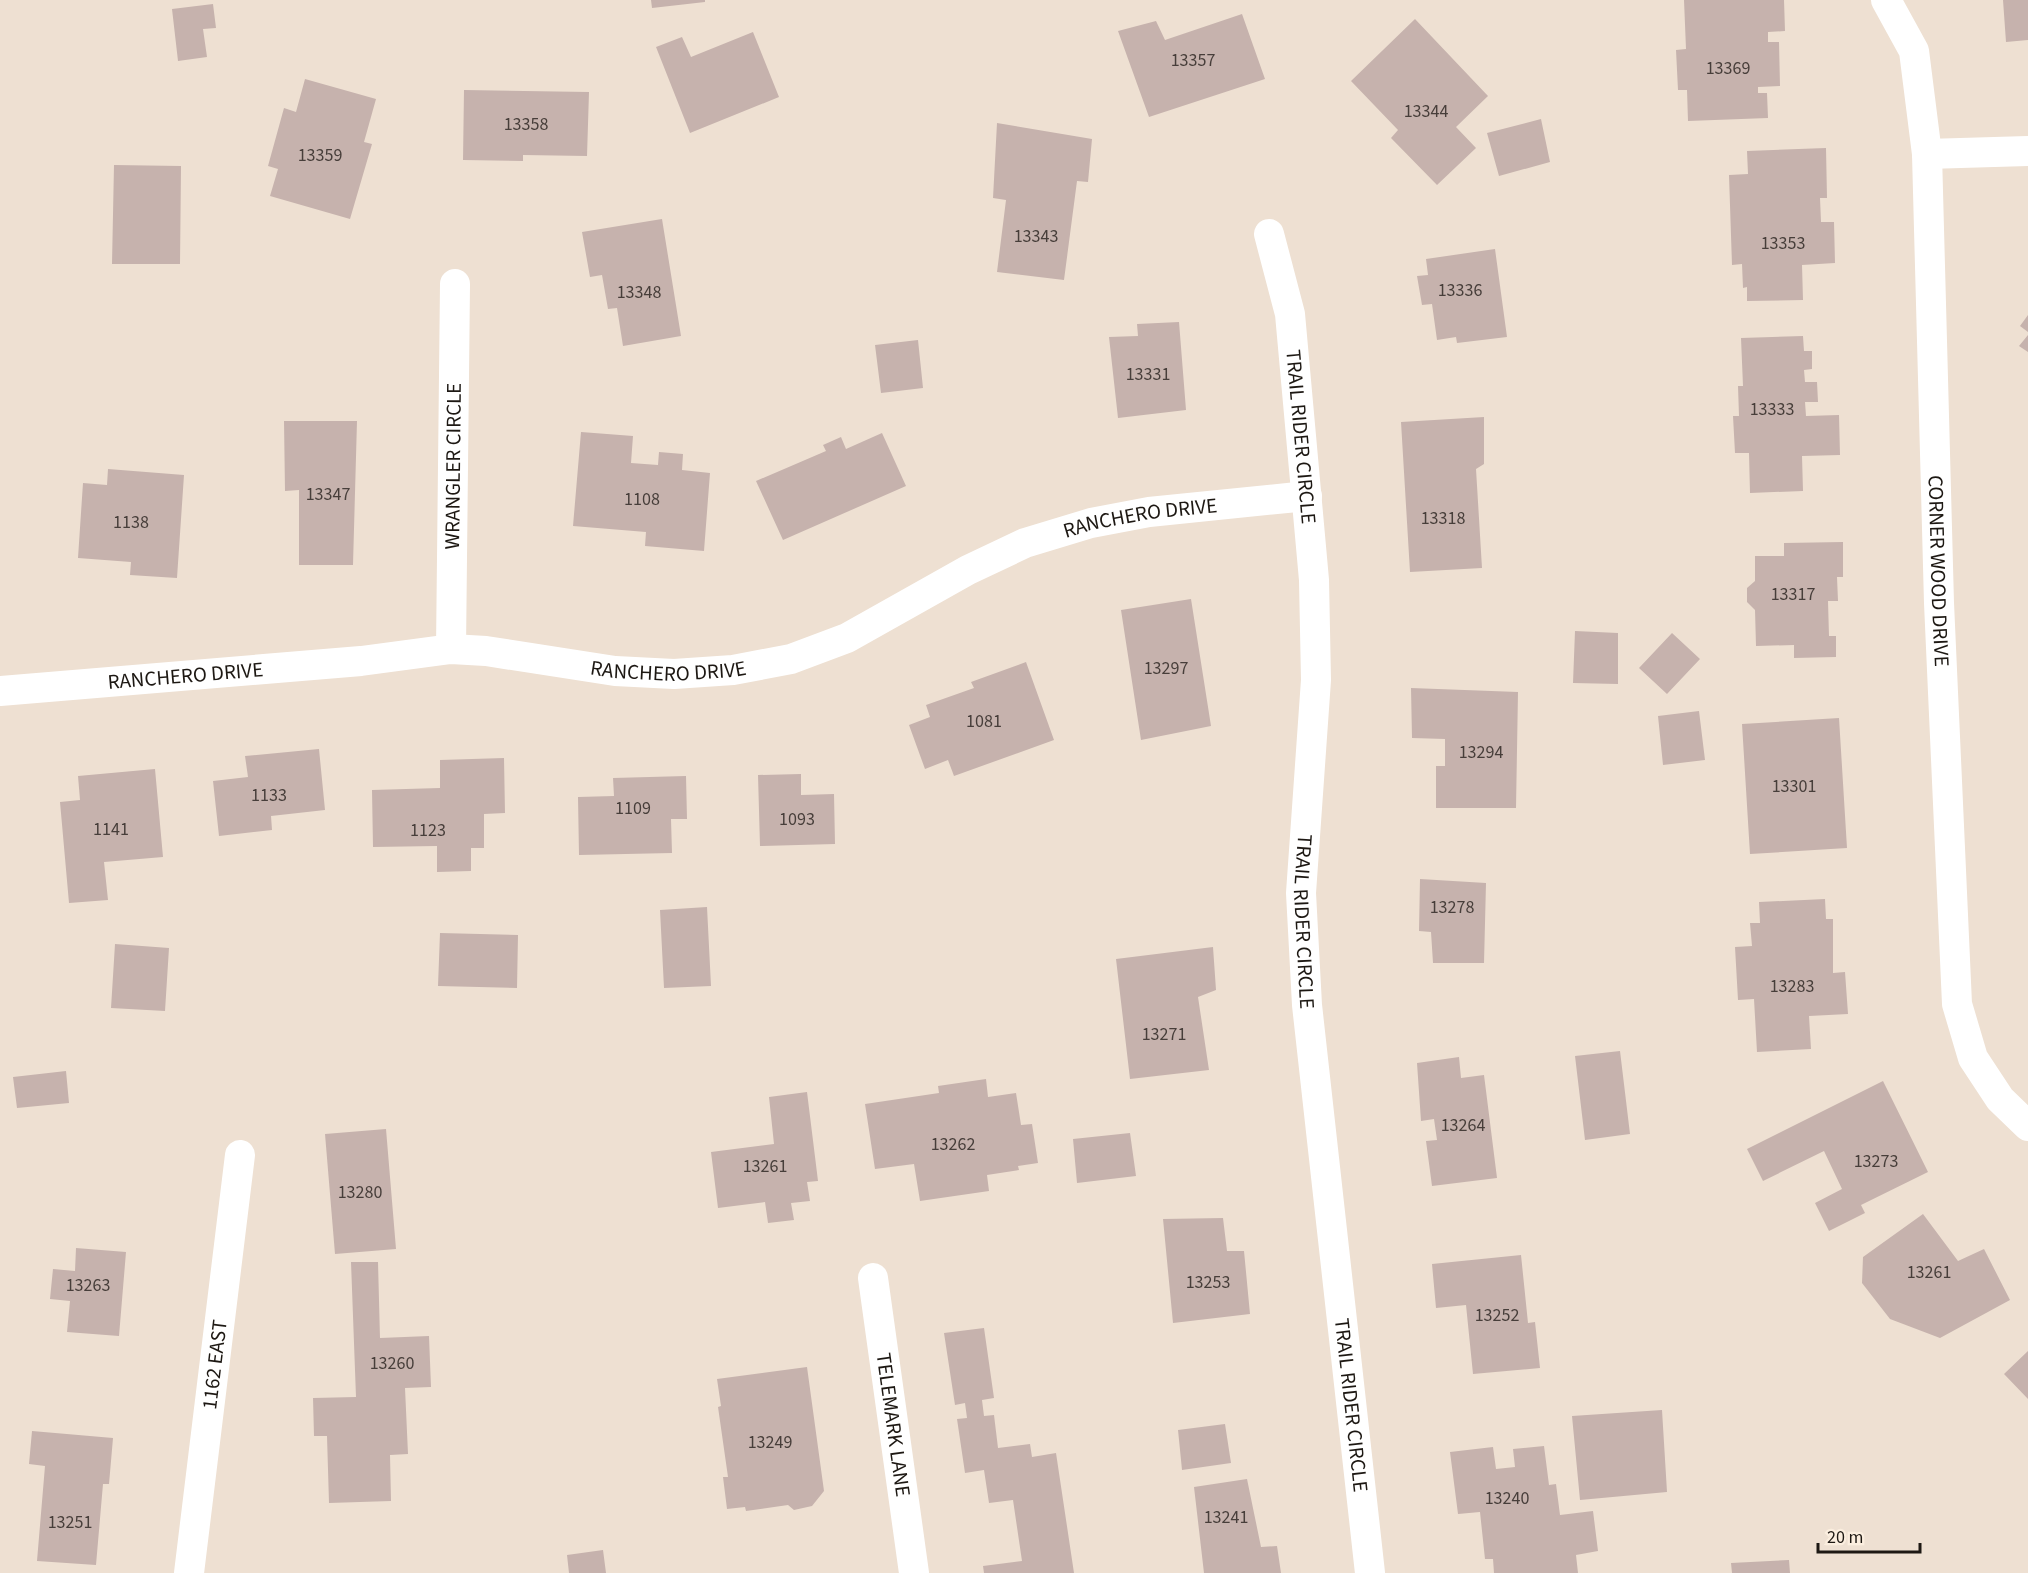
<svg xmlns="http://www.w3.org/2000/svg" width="2028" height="1573" viewBox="0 0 2028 1573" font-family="'Source Sans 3',sans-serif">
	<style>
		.building { fill: #c6b2ad }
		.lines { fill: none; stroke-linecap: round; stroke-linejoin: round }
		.street { stroke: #fff; stroke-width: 30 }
		.labels { text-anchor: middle; stroke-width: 6; stroke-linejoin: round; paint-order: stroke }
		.number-label { font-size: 18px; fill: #473e3a }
		.street-label { font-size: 21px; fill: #1d1813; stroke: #fbeedf }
	</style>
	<rect width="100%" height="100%" fill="#eee0d2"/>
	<path class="building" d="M 651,0 L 705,0 L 705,2 L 652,8 Z
		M 1684,0 L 1784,0 L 1785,31 L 1768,32 L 1768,42 L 1779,42 L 1780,86 L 1758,87 L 1758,93 L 1767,93 L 1768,118 L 1688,121 L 1687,90 L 1678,90 L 1676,50 L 1686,49 Z
		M 2003,0 L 2028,0 L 2028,40 L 2006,42 Z
		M 213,4 L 216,28 L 203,29 L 207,57 L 178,61 L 172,9 Z
		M 1242,14 L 1265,79 L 1149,117 L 1118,31 L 1156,21 L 1165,40 Z
		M 1415,19 L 1488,96 L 1456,127 L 1476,148 L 1437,185 L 1391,138 L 1398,130 L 1351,81 Z
		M 753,32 L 779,97 L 690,133 L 656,47 L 682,37 L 691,57 Z
		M 305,79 L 376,99 L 364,142 L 372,144 L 350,219 L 270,196 L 278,169 L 268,166 L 284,108 L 296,112 Z
		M 464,90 L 589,92 L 587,156 L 523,155 L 523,161 L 463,160 Z
		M 1541,119 L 1550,162 L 1499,176 L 1487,133 Z
		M 997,123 L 1092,139 L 1088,182 L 1077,181 L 1064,280 L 997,272 L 1006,200 L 993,198 Z
		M 1826,148 L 1827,198 L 1820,198 L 1821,222 L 1834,222 L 1835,263 L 1802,265 L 1803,300 L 1747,301 L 1747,287 L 1743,288 L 1742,264 L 1732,265 L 1729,175 L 1748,174 L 1747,151 Z
		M 114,165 L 181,166 L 180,264 L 112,264 Z
		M 662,219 L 681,336 L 623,346 L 617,308 L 608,309 L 602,275 L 590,277 L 582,232 Z
		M 1495,249 L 1507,337 L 1457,343 L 1456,337 L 1437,340 L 1432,304 L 1422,305 L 1417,276 L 1428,275 L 1426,259 Z
		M 2028,315 L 2028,332 L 2020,326 Z
		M 1179,322 L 1186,410 L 1118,418 L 1109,337 L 1138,336 L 1137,324 Z
		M 2028,335 L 2028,352 L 2019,346 Z
		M 1803,336 L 1804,351 L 1812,351 L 1812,369 L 1804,370 L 1805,382 L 1817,382 L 1818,402 L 1805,402 L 1806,416 L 1839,415 L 1840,455 L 1802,456 L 1803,491 L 1750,493 L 1749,453 L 1735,453 L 1733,416 L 1739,416 L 1738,386 L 1743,386 L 1741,338 Z
		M 918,340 L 923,388 L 881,393 L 875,345 Z
		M 1484,417 L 1484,464 L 1476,469 L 1482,568 L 1410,572 L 1401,422 Z
		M 284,421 L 357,421 L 353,565 L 299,565 L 299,490 L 285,491 Z
		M 581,432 L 633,436 L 631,463 L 658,465 L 659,452 L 683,454 L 682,470 L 710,473 L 704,551 L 645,546 L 646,532 L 573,526 Z
		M 882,433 L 906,486 L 783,540 L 756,481 L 826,451 L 823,445 L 841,437 L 846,449 Z
		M 108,469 L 184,475 L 177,578 L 130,575 L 131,562 L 78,558 L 83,483 L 107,485 Z
		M 1843,542 L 1843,577 L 1837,577 L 1838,601 L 1828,601 L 1829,636 L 1836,636 L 1836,657 L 1794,658 L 1794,645 L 1756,646 L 1755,610 L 1747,602 L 1747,588 L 1755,581 L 1755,556 L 1784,556 L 1784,543 Z
		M 1191,599 L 1211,726 L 1141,740 L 1121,610 Z
		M 1575,631 L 1618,633 L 1618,684 L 1573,683 Z
		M 1672,633 L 1700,659 L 1667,694 L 1639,668 Z
		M 1026,662 L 1054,740 L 954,776 L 948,760 L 925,769 L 909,725 L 930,717 L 926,705 L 974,688 L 971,682 Z
		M 1411,688 L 1518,692 L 1516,808 L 1436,808 L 1436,766 L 1445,766 L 1445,739 L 1412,738 Z
		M 1699,711 L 1705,760 L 1663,765 L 1658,716 Z
		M 1839,718 L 1847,848 L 1750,854 L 1742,724 Z
		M 319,749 L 325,810 L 271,816 L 272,830 L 219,836 L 213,781 L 248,777 L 245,756 Z
		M 504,758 L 505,813 L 484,814 L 484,848 L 471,848 L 471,871 L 437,872 L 437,846 L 373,847 L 372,790 L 440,788 L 440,760 Z
		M 155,769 L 163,857 L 104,862 L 108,900 L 69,903 L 60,802 L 80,800 L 78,776 Z
		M 801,774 L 801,795 L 834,794 L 835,844 L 760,846 L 758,775 Z
		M 686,776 L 687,819 L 671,819 L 672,853 L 579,855 L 578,797 L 614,796 L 613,778 Z
		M 1420,879 L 1486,883 L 1484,963 L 1433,963 L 1431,932 L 1419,931 Z
		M 1825,899 L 1826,919 L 1833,919 L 1833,973 L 1845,972 L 1848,1014 L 1809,1016 L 1811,1049 L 1757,1052 L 1754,999 L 1738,1000 L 1735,947 L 1752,946 L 1750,923 L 1760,923 L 1759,902 Z
		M 707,907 L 711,986 L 664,988 L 660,910 Z
		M 440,933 L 518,935 L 517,988 L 438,986 Z
		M 115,944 L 169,948 L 165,1011 L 111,1008 Z
		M 1213,947 L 1216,990 L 1198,997 L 1209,1070 L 1130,1079 L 1116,959 Z
		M 1620,1051 L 1630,1134 L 1585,1140 L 1575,1056 Z
		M 1459,1057 L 1461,1078 L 1484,1075 L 1497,1178 L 1432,1186 L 1426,1141 L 1437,1140 L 1434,1119 L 1421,1121 L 1417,1063 Z
		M 66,1071 L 69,1103 L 17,1108 L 13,1077 Z
		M 986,1079 L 988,1097 L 1016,1093 L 1021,1125 L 1032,1124 L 1038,1163 L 1018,1166 L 1019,1170 L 987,1175 L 989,1191 L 920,1201 L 914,1164 L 875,1169 L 865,1104 L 939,1093 L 938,1086 Z
		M 1883,1081 L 1928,1172 L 1861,1205 L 1865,1213 L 1829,1231 L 1815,1203 L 1842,1189 L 1824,1151 L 1763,1181 L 1747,1149 Z
		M 807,1092 L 818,1181 L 807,1182 L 810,1201 L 791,1203 L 794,1220 L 768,1223 L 765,1202 L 718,1208 L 711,1152 L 774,1144 L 769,1097 Z
		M 386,1129 L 396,1249 L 335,1254 L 325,1134 Z
		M 1130,1133 L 1136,1176 L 1077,1183 L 1073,1139 Z
		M 1923,1214 L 1958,1261 L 1984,1249 L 2010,1300 L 1940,1338 L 1890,1319 L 1862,1283 L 1863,1257 Z
		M 1223,1218 L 1227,1251 L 1244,1251 L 1250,1314 L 1173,1323 L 1163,1219 Z
		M 76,1248 L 126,1252 L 119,1336 L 67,1332 L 70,1301 L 50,1299 L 53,1269 L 75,1271 Z
		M 1521,1255 L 1528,1323 L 1535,1322 L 1540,1368 L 1473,1374 L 1466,1305 L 1436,1308 L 1432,1264 Z
		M 351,1262 L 378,1262 L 380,1338 L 429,1336 L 431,1387 L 405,1388 L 408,1454 L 390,1455 L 391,1501 L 329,1503 L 327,1436 L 314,1436 L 313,1398 L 356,1397 Z
		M 984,1328 L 994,1398 L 982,1400 L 984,1416 L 994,1415 L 998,1448 L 1030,1444 L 1032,1457 L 1056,1453 L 1074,1573 L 984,1573 L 983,1566 L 1022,1561 L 1013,1500 L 989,1503 L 984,1470 L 965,1473 L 957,1419 L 967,1418 L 965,1403 L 955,1405 L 944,1333 Z
		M 2028,1351 L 2028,1399 L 2004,1374 Z
		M 807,1367 L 824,1491 L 812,1506 L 794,1510 L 788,1505 L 746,1511 L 745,1507 L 727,1509 L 723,1477 L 728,1477 L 718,1407 L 721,1406 L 717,1379 Z
		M 1662,1410 L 1667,1492 L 1580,1500 L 1572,1416 Z
		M 1225,1424 L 1231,1463 L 1182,1470 L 1178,1430 Z
		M 32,1431 L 113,1438 L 109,1484 L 103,1484 L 96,1565 L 37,1561 L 45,1466 L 29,1464 Z
		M 1544,1446 L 1549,1485 L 1556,1484 L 1560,1515 L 1593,1511 L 1598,1551 L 1576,1555 L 1578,1573 L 1494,1573 L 1493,1559 L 1485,1559 L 1480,1512 L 1458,1514 L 1450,1452 L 1493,1447 L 1496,1469 L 1515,1467 L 1513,1449 Z
		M 1247,1479 L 1261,1547 L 1277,1546 L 1281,1573 L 1204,1573 L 1194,1487 Z
		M 603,1550 L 606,1573 L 569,1573 L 567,1555 Z
		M 1789,1560 L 1790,1573 L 1732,1573 L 1731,1563 Z"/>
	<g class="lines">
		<g class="street">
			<path id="s1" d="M 1886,0 L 1914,51 L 1927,154 L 1939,603 L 1957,1004 L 1973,1058 L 2000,1099 L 2028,1126"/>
			<path d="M 1927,154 L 2028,151"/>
			<path id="s2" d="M 1269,234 L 1290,314 L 1314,580 L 1316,680 L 1301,893 L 1307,1005 L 1370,1573"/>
			<path id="s3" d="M 451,649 L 455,284"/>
			<path id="s4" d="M 0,691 L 361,661 L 451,649 L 486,651 L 615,671 L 674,674 L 733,670 L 791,659 L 847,638 L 968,570 L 1025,543 L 1091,523 L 1149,512 L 1307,496"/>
			<path id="s5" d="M 873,1278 L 914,1573"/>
			<path id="s6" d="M 189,1573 L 240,1155"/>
		</g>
	</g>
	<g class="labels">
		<g class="number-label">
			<text x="1193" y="66">13357</text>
			<text x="1728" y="74">13369</text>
			<text x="1426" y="117">13344</text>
			<text x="526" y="130">13358</text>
			<text x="320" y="161">13359</text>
			<text x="1036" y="242">13343</text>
			<text x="1783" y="249">13353</text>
			<text x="1460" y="296">13336</text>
			<text x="639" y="298">13348</text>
			<text x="1148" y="380">13331</text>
			<text x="1772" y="415">13333</text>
			<text x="328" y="500">13347</text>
			<text x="642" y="505">1108</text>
			<text x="1443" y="524">13318</text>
			<text x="131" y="528">1138</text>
			<text x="1793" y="600">13317</text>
			<text x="1166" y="674">13297</text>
			<text x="984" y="727">1081</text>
			<text x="1481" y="758">13294</text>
			<text x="1794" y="792">13301</text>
			<text x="269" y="801">1133</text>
			<text x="633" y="814">1109</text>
			<text x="797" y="825">1093</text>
			<text x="111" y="835">1141</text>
			<text x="428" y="836">1123</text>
			<text x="1452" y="913">13278</text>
			<text x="1792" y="992">13283</text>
			<text x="1164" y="1040">13271</text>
			<text x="1463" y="1131">13264</text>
			<text x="953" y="1150">13262</text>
			<text x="1876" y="1167">13273</text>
			<text x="765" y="1172">13261</text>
			<text x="360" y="1198">13280</text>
			<text x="1929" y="1278">13261</text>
			<text x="1208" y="1288">13253</text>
			<text x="88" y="1291">13263</text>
			<text x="1497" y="1321">13252</text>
			<text x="392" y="1369">13260</text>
			<text x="770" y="1448">13249</text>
			<text x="1507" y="1504">13240</text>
			<text x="1226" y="1523">13241</text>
			<text x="70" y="1528">13251</text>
		</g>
		<g class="street-label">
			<text dy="7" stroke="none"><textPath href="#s2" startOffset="206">TRAIL RIDER CIRCLE</textPath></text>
			<text dy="7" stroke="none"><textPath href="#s3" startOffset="183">WRANGLER CIRCLE</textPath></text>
			<text dy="7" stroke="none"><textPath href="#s4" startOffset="1176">RANCHERO DRIVE</textPath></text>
			<text dy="7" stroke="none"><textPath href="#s1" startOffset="579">CORNER WOOD DRIVE</textPath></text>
			<text dy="7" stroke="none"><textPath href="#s4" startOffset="672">RANCHERO DRIVE</textPath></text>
			<text dy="7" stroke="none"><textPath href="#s4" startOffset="186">RANCHERO DRIVE</textPath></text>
			<text dy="7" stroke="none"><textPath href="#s2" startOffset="692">TRAIL RIDER CIRCLE</textPath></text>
			<text dy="7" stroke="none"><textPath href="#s6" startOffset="210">1162 EAST</textPath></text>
			<text dy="7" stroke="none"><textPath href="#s2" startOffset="1178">TRAIL RIDER CIRCLE</textPath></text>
			<text dy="7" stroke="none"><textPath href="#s5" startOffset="148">TELEMARK LANE</textPath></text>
		</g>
	</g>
	<path d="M1818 1543v9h102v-9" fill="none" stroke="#1d1813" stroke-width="3"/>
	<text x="1827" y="1543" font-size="18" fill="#1d1813" stroke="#fbeedf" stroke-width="4.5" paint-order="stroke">20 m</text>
</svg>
